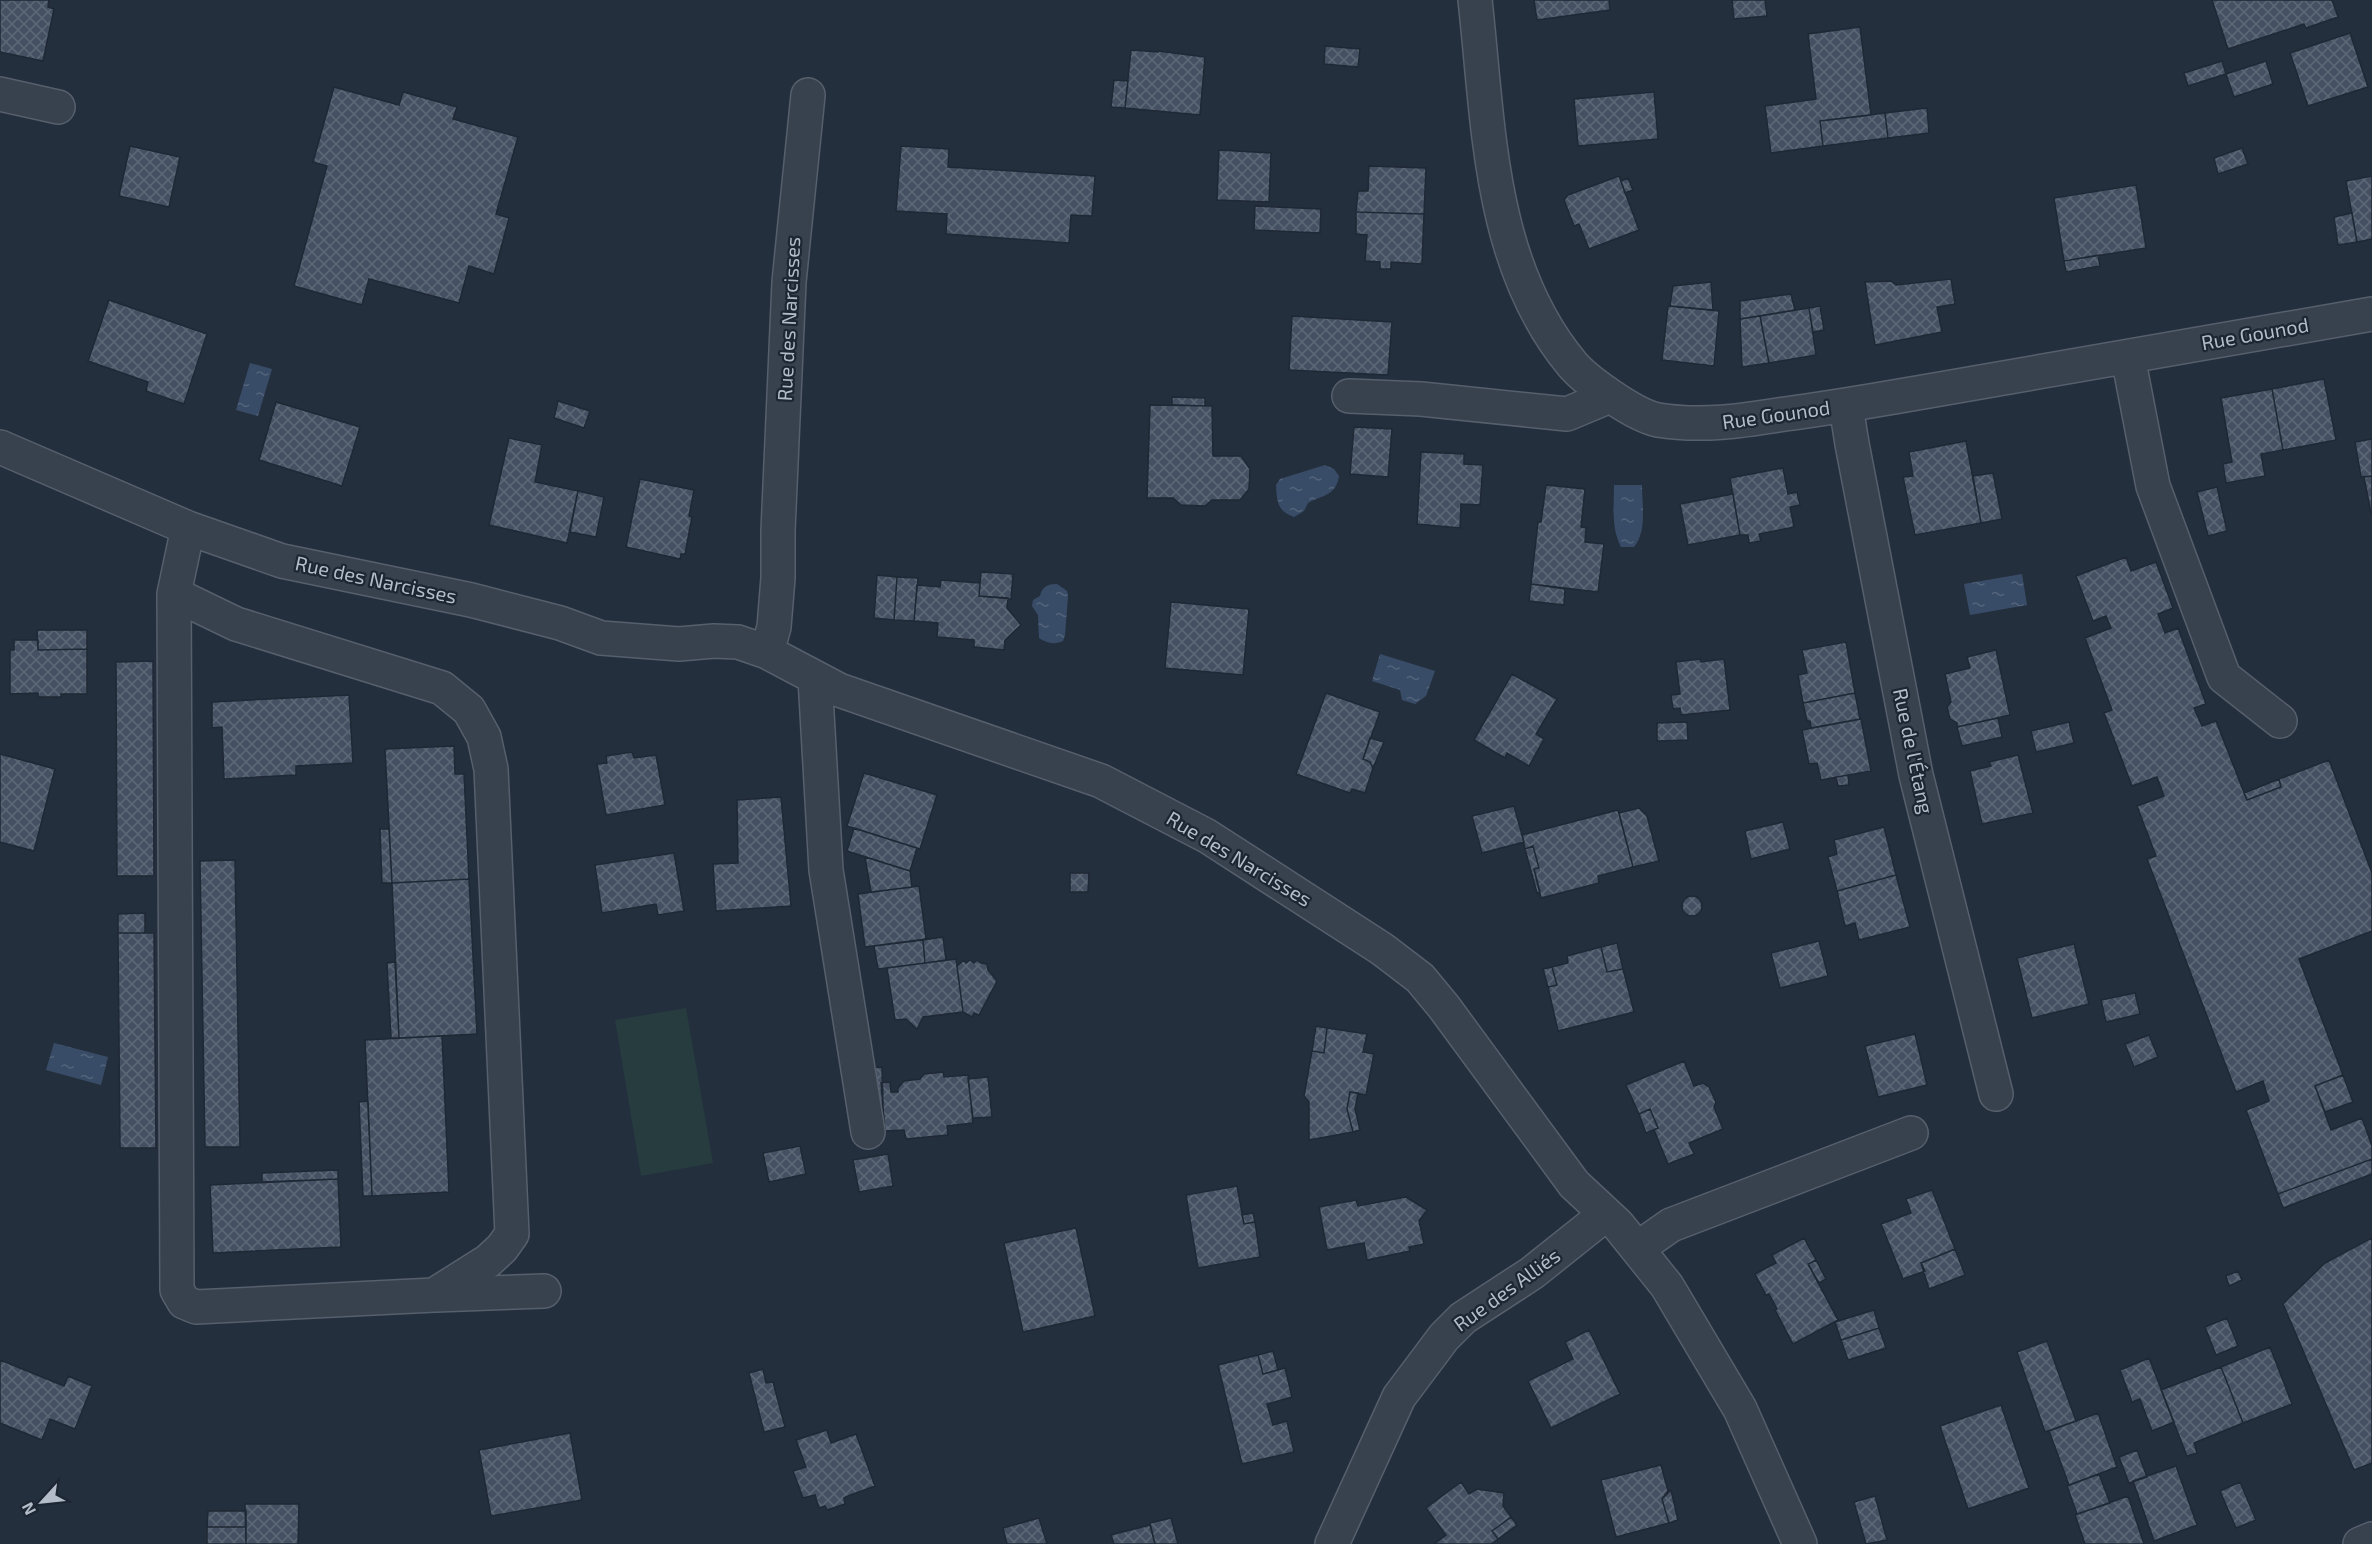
<svg xmlns="http://www.w3.org/2000/svg" width="2372" height="1544" viewBox="0 0 2372 1544" font-family="'Exo 2',sans-serif">
	<style>
		.pitch { fill: #263c3f }
		.water { fill: url(#water-ripples) }
		.building { fill: url(#building-cross-hatch); stroke: #1f2835; stroke-width: 1.5 }
		.lines { fill: none; stroke-linecap: round; stroke-linejoin: round }
		.minor-casing { stroke: #565f6c; stroke-width: 36 }
		.minor { stroke: #38414e; stroke-width: 33 }
		.labels { text-anchor: middle; stroke-width: 4.5; stroke-linejoin: round; paint-order: stroke }
		.street-label { font-size: 20px; fill: #b4bcc9; stroke: #1d2633 }
	</style>
	<defs>
		<pattern id="water-ripples" width="26" height="14" patternUnits="userSpaceOnUse" patternTransform="scale(1.5)"><rect width="26" height="14" fill="#394c67"/><path d="M2 4q2-2 4 0t4 0M15 11q2-2 4 0t4 0" fill="none" stroke="#53647b"/></pattern>
		<pattern id="building-cross-hatch" width="8" height="8" patternUnits="userSpaceOnUse" patternTransform="scale(1.5)"><rect width="8" height="8" fill="#455162"/><path d="M0 0l8 8M0 8l8-8" fill="none" stroke="#5d6877"/></pattern>
	</defs>
	<rect width="100%" height="100%" fill="#242f3e"/>
	<path class="pitch" d="M 686,1008 L 713,1163 L 641,1176 L 615,1020 Z"/>
	<path class="water" d="M 250,363 L 272,369 L 258,416 L 236,410 Z
		M 1325,465 L 1334,469 L 1339,476 C 1336,496 1322,495 1308,503 L 1304,511 L 1294,517 C 1277,511 1277,501 1276,485 L 1280,479 Z
		M 1614,485 L 1642,485 C 1642,505 1647,531 1634,547 L 1621,547 C 1611,527 1614,507 1614,485 Z
		M 2022,574 L 2027,605 L 1970,615 L 1964,584 Z
		M 1057,584 L 1067,591 L 1068,596 L 1065,635 L 1063,641 C 1054,645 1047,643 1039,638 L 1038,615 L 1032,606 L 1033,600 L 1040,596 C 1042,587 1047,584 1057,584 Z
		M 1380,654 L 1435,671 L 1426,696 L 1415,704 L 1402,700 L 1400,690 L 1372,681 Z
		M 54,1043 L 108,1057 L 101,1085 L 46,1070 Z"/>
	<path class="building" d="M 0,0 L 49,0 L 48,7 L 54,9 L 43,61 L 0,52 Z
		M 1534,0 L 1609,0 L 1610,10 L 1537,20 Z
		M 1732,0 L 1765,0 L 1767,16 L 1734,19 Z
		M 2212,0 L 2332,0 L 2338,17 L 2306,28 L 2304,24 L 2228,49 Z
		M 1860,27 L 1871,115 L 1820,121 L 1823,146 L 1771,153 L 1765,106 L 1816,99 L 1808,34 Z
		M 2350,33 L 2368,87 L 2308,106 L 2290,53 Z
		M 1325,46 L 1360,49 L 1358,67 L 1324,64 Z
		M 1131,50 L 1158,52 L 1158,51 L 1205,57 L 1200,115 L 1125,108 Z
		M 2222,61 L 2226,74 L 2188,86 L 2184,73 Z
		M 2266,61 L 2273,84 L 2234,97 L 2226,74 Z
		M 1114,80 L 1128,81 L 1125,108 L 1111,107 Z
		M 334,87 L 399,105 L 403,92 L 457,107 L 453,119 L 518,137 L 496,214 L 509,218 L 494,274 L 469,266 L 459,303 L 369,279 L 362,305 L 294,286 L 327,166 L 313,162 Z
		M 1654,92 L 1658,139 L 1578,146 L 1574,99 Z
		M 1927,108 L 1929,133 L 1888,138 L 1885,113 Z
		M 1885,113 L 1888,138 L 1823,146 L 1820,121 Z
		M 130,146 L 180,157 L 169,207 L 119,196 Z
		M 901,146 L 949,149 L 948,167 L 1095,176 L 1092,216 L 1071,215 L 1069,243 L 946,234 L 947,214 L 896,211 Z
		M 2242,148 L 2248,164 L 2218,174 L 2214,158 Z
		M 1219,150 L 1271,153 L 1269,202 L 1217,200 Z
		M 1369,166 L 1426,168 L 1424,214 L 1356,212 L 1358,191 L 1368,191 Z
		M 1619,176 L 1639,230 L 1589,249 L 1579,224 L 1574,226 L 1564,200 L 1568,195 Z
		M 2372,176 L 2372,239 L 2357,242 L 2346,181 Z
		M 1628,178 L 1633,190 L 1625,193 L 1621,181 Z
		M 2136,185 L 2146,248 L 2064,261 L 2054,198 Z
		M 1255,206 L 1321,209 L 1320,233 L 1254,230 Z
		M 1356,212 L 1424,214 L 1422,264 L 1391,262 L 1391,269 L 1380,269 L 1380,262 L 1365,261 L 1367,235 L 1356,234 Z
		M 2352,213 L 2357,242 L 2338,245 L 2334,217 Z
		M 2098,255 L 2100,266 L 2066,272 L 2064,261 Z
		M 1951,279 L 1955,304 L 1937,307 L 1942,332 L 1875,345 L 1865,282 L 1891,281 L 1896,285 Z
		M 1711,282 L 1713,310 L 1670,306 L 1673,286 Z
		M 1791,294 L 1795,310 L 1740,319 L 1740,301 Z
		M 109,300 L 207,334 L 184,404 L 146,391 L 148,382 L 88,361 Z
		M 1668,306 L 1719,311 L 1714,366 L 1662,360 Z
		M 1820,306 L 1824,330 L 1813,332 L 1809,308 Z
		M 1809,308 L 1816,355 L 1769,363 L 1760,316 Z
		M 1292,316 L 1392,322 L 1388,375 L 1289,370 Z
		M 1760,316 L 1769,363 L 1742,367 L 1740,319 Z
		M 2324,379 L 2336,440 L 2283,450 L 2272,389 Z
		M 2272,389 L 2283,450 L 2261,454 L 2265,476 L 2226,483 L 2223,464 L 2232,462 L 2221,398 Z
		M 1172,397 L 1205,398 L 1205,406 L 1172,405 Z
		M 558,401 L 590,411 L 584,428 L 554,418 Z
		M 276,402 L 360,427 L 342,486 L 259,460 Z
		M 1150,405 L 1212,406 L 1213,456 L 1241,456 L 1250,469 L 1249,489 L 1240,500 L 1212,500 L 1205,506 L 1181,505 L 1173,498 L 1147,498 Z
		M 1354,427 L 1392,429 L 1388,477 L 1350,474 Z
		M 509,438 L 542,445 L 535,482 L 578,491 L 567,543 L 489,525 Z
		M 2372,439 L 2372,476 L 2361,477 L 2355,442 Z
		M 1966,441 L 1981,523 L 1915,535 L 1903,477 L 1913,476 L 1909,452 Z
		M 1421,452 L 1464,454 L 1464,464 L 1483,465 L 1480,505 L 1461,504 L 1460,528 L 1417,524 Z
		M 1783,468 L 1788,494 L 1797,492 L 1800,505 L 1790,507 L 1794,527 L 1759,534 L 1761,541 L 1749,543 L 1748,535 L 1740,535 L 1730,478 Z
		M 1993,473 L 2002,519 L 1981,523 L 1973,476 Z
		M 2372,476 L 2372,513 L 2371,513 L 2364,477 Z
		M 640,479 L 694,490 L 689,516 L 692,517 L 685,554 L 681,554 L 680,559 L 626,547 Z
		M 1546,485 L 1585,489 L 1581,527 L 1586,528 L 1585,542 L 1604,544 L 1598,592 L 1531,584 L 1538,522 L 1541,522 Z
		M 2217,487 L 2227,531 L 2208,536 L 2197,492 Z
		M 578,491 L 604,497 L 596,537 L 570,532 Z
		M 1733,494 L 1740,535 L 1688,545 L 1680,504 Z
		M 2126,557 L 2131,571 L 2156,562 L 2173,608 L 2158,614 L 2165,633 L 2178,628 L 2206,704 L 2194,708 L 2202,726 L 2216,721 L 2247,800 L 2281,787 L 2279,779 L 2329,760 L 2372,873 L 2372,931 L 2299,959 L 2343,1075 L 2315,1086 L 2331,1130 L 2362,1118 L 2372,1146 L 2372,1159 L 2278,1194 L 2246,1110 L 2269,1101 L 2263,1081 L 2236,1092 L 2147,859 L 2156,856 L 2137,806 L 2164,796 L 2157,777 L 2132,786 L 2104,713 L 2112,710 L 2085,638 L 2111,628 L 2106,616 L 2093,621 L 2076,576 Z
		M 981,572 L 1013,574 L 1011,599 L 979,596 Z
		M 877,575 L 897,577 L 894,620 L 874,618 Z
		M 897,577 L 918,578 L 914,621 L 894,620 Z
		M 941,580 L 980,583 L 979,596 L 1008,598 L 1007,608 L 1021,625 L 1005,640 L 1004,650 L 974,647 L 974,640 L 937,637 L 938,623 L 914,621 L 917,585 L 940,587 Z
		M 1531,584 L 1565,589 L 1564,605 L 1529,601 Z
		M 1171,602 L 1249,609 L 1243,675 L 1165,668 Z
		M 37,630 L 87,630 L 87,649 L 38,650 Z
		M 14,640 L 38,640 L 38,650 L 87,649 L 87,694 L 61,694 L 61,697 L 38,697 L 38,693 L 10,694 L 10,650 L 14,650 Z
		M 1846,642 L 1855,693 L 1803,703 L 1798,675 L 1807,673 L 1802,650 Z
		M 1996,650 L 2010,715 L 1957,727 L 1957,723 L 1950,719 L 1947,707 L 1951,702 L 1945,674 L 1970,668 L 1967,657 Z
		M 1700,659 L 1701,662 L 1724,659 L 1730,710 L 1681,715 L 1680,708 L 1673,709 L 1671,695 L 1680,694 L 1676,662 Z
		M 153,661 L 154,876 L 117,876 L 116,662 Z
		M 1512,674 L 1557,699 L 1536,734 L 1544,739 L 1529,766 L 1507,753 L 1505,758 L 1474,740 Z
		M 1326,693 L 1380,712 L 1363,759 L 1370,762 L 1373,768 L 1365,793 L 1352,789 L 1350,793 L 1296,774 Z
		M 1855,693 L 1860,719 L 1811,728 L 1810,721 L 1807,721 L 1803,703 Z
		M 349,695 L 353,763 L 296,766 L 296,775 L 224,779 L 222,727 L 212,728 L 212,702 Z
		M 1998,718 L 2002,737 L 1962,746 L 1957,727 Z
		M 1861,719 L 1871,771 L 1821,780 L 1817,763 L 1809,764 L 1802,730 Z
		M 1687,722 L 1688,740 L 1657,741 L 1657,723 Z
		M 2069,722 L 2074,743 L 2036,752 L 2031,731 Z
		M 1370,738 L 1384,742 L 1373,768 L 1370,762 L 1363,759 Z
		M 454,746 L 455,774 L 464,774 L 469,879 L 392,883 L 385,749 Z
		M 632,752 L 634,758 L 656,755 L 665,805 L 606,815 L 597,764 L 607,763 L 606,756 Z
		M 0,754 L 55,769 L 34,851 L 0,842 Z
		M 2018,755 L 2033,813 L 1982,824 L 1970,771 L 1991,766 L 1989,762 Z
		M 864,773 L 937,795 L 920,849 L 847,826 Z
		M 1848,775 L 1849,785 L 1838,786 L 1836,777 Z
		M 2279,779 L 2281,787 L 2247,800 L 2244,793 Z
		M 781,797 L 791,906 L 716,911 L 713,864 L 738,863 L 737,800 Z
		M 1514,806 L 1524,842 L 1482,853 L 1472,816 Z
		M 1639,808 L 1647,816 L 1659,861 L 1633,867 L 1619,813 Z
		M 1618,810 L 1633,867 L 1598,876 L 1599,883 L 1541,898 L 1534,869 L 1539,868 L 1533,846 L 1525,849 L 1522,835 Z
		M 1783,822 L 1790,849 L 1751,859 L 1745,831 Z
		M 1884,827 L 1896,875 L 1837,891 L 1828,857 L 1837,854 L 1834,840 Z
		M 854,828 L 917,848 L 910,871 L 847,851 Z
		M 380,829 L 389,829 L 392,883 L 382,883 Z
		M 1533,846 L 1539,868 L 1534,869 L 1540,892 L 1537,893 L 1525,849 Z
		M 674,853 L 684,911 L 658,915 L 656,904 L 602,913 L 595,865 Z
		M 865,857 L 910,871 L 912,887 L 871,892 Z
		M 235,860 L 240,1147 L 205,1147 L 200,861 Z
		M 1070,873 L 1089,873 L 1088,892 L 1070,892 Z
		M 1896,875 L 1910,927 L 1859,940 L 1855,923 L 1845,926 L 1837,891 Z
		M 469,879 L 477,1034 L 399,1038 L 392,883 Z
		M 919,886 L 926,939 L 865,947 L 858,894 Z
		M1682 906a10 10 0 1 1 20 0a10 10 0 1 1-20 0Z
		M 145,913 L 145,933 L 118,933 L 118,914 Z
		M 118,933 L 154,933 L 156,1148 L 120,1148 Z
		M 943,937 L 946,960 L 925,963 L 923,940 Z
		M 923,940 L 925,963 L 878,969 L 874,946 Z
		M 1819,941 L 1828,976 L 1780,988 L 1771,953 Z
		M 1617,943 L 1623,969 L 1607,972 L 1601,947 Z
		M 2074,944 L 2089,1004 L 2032,1018 L 2017,958 Z
		M 1601,947 L 1607,972 L 1623,969 L 1634,1012 L 1558,1031 L 1548,987 L 1557,985 L 1552,967 L 1568,963 L 1567,956 Z
		M 956,959 L 963,1012 L 923,1017 L 917,1029 L 906,1019 L 895,1020 L 887,968 Z
		M 964,960 L 966,963 L 970,960 L 974,963 L 977,960 L 981,963 L 987,964 L 988,970 L 997,981 L 979,1015 L 974,1013 L 972,1017 L 963,1012 L 957,966 Z
		M 395,962 L 399,1038 L 391,1038 L 387,963 Z
		M 1552,967 L 1557,985 L 1548,987 L 1543,969 Z
		M 2135,993 L 2140,1014 L 2106,1022 L 2101,1000 Z
		M 1316,1026 L 1327,1028 L 1324,1053 L 1312,1051 Z
		M 1327,1028 L 1367,1034 L 1363,1052 L 1374,1054 L 1366,1095 L 1350,1092 L 1347,1109 L 1353,1132 L 1309,1140 L 1309,1102 L 1304,1096 L 1312,1051 L 1324,1053 Z
		M 1915,1034 L 1927,1085 L 1878,1097 L 1865,1046 Z
		M 2149,1035 L 2158,1057 L 2134,1067 L 2125,1044 Z
		M 442,1036 L 449,1192 L 372,1196 L 365,1040 Z
		M 1684,1061 L 1694,1086 L 1703,1083 L 1709,1087 L 1716,1102 L 1714,1107 L 1723,1129 L 1689,1143 L 1694,1154 L 1668,1164 L 1654,1130 L 1658,1128 L 1650,1109 L 1639,1114 L 1626,1085 Z
		M 882,1067 L 883,1104 L 874,1105 L 870,1068 Z
		M 943,1072 L 944,1077 L 968,1075 L 973,1123 L 947,1126 L 948,1135 L 906,1139 L 904,1130 L 885,1131 L 881,1083 L 890,1082 L 891,1092 L 898,1092 L 898,1088 L 904,1081 L 920,1079 L 924,1074 Z
		M 2343,1075 L 2353,1102 L 2325,1112 L 2315,1086 Z
		M 988,1077 L 992,1117 L 973,1118 L 968,1079 Z
		M 1350,1092 L 1358,1093 L 1355,1109 L 1360,1130 L 1353,1132 L 1347,1109 Z
		M 368,1101 L 372,1196 L 363,1196 L 359,1102 Z
		M 1650,1109 L 1658,1128 L 1646,1133 L 1639,1114 Z
		M 800,1146 L 806,1174 L 769,1182 L 763,1153 Z
		M 888,1154 L 893,1186 L 859,1192 L 853,1160 Z
		M 2372,1159 L 2372,1174 L 2283,1208 L 2278,1194 Z
		M 338,1170 L 338,1179 L 262,1182 L 262,1173 Z
		M 338,1179 L 341,1247 L 213,1253 L 210,1185 Z
		M 1237,1186 L 1244,1224 L 1255,1222 L 1260,1257 L 1198,1268 L 1186,1195 Z
		M 1932,1190 L 1955,1249 L 1921,1263 L 1925,1271 L 1903,1279 L 1881,1224 L 1911,1213 L 1906,1199 Z
		M 1406,1197 L 1427,1210 L 1419,1221 L 1424,1244 L 1409,1247 L 1410,1251 L 1367,1260 L 1364,1243 L 1327,1250 L 1319,1207 L 1356,1200 L 1358,1206 Z
		M 1253,1213 L 1255,1222 L 1244,1224 L 1242,1215 Z
		M 1076,1228 L 1095,1316 L 1023,1332 L 1004,1243 Z
		M 1804,1238 L 1816,1260 L 1808,1264 L 1838,1320 L 1793,1344 L 1775,1310 L 1777,1309 L 1769,1294 L 1766,1295 L 1755,1274 L 1776,1263 L 1772,1255 Z
		M 2372,1238 L 2372,1463 L 2354,1470 L 2283,1304 L 2325,1263 Z
		M 1955,1249 L 1965,1275 L 1929,1289 L 1921,1263 Z
		M 1816,1260 L 1826,1279 L 1819,1283 L 1808,1264 Z
		M 2238,1271 L 2242,1280 L 2229,1286 L 2226,1276 Z
		M 1874,1310 L 1879,1328 L 1841,1340 L 1835,1322 Z
		M 2227,1318 L 2238,1346 L 2216,1355 L 2205,1327 Z
		M 1879,1328 L 1886,1348 L 1848,1360 L 1841,1340 Z
		M 1589,1330 L 1620,1394 L 1551,1428 L 1528,1381 L 1573,1359 L 1565,1342 Z
		M 2047,1341 L 2076,1421 L 2045,1432 L 2017,1352 Z
		M 2270,1347 L 2292,1404 L 2243,1423 L 2221,1367 Z
		M 1273,1351 L 1278,1370 L 1263,1374 L 1258,1355 Z
		M 1258,1355 L 1263,1374 L 1285,1368 L 1292,1397 L 1267,1404 L 1273,1425 L 1287,1421 L 1294,1452 L 1242,1464 L 1218,1365 Z
		M 2149,1358 L 2174,1422 L 2152,1431 L 2140,1399 L 2132,1402 L 2120,1370 Z
		M 0,1360 L 64,1386 L 68,1376 L 92,1386 L 75,1429 L 50,1419 L 42,1440 L 0,1423 Z
		M 2221,1367 L 2243,1423 L 2194,1443 L 2197,1453 L 2187,1456 L 2161,1390 Z
		M 763,1369 L 766,1383 L 773,1382 L 785,1427 L 764,1432 L 749,1373 Z
		M 2001,1405 L 2029,1488 L 1968,1509 L 1940,1426 Z
		M 2098,1413 L 2117,1467 L 2069,1485 L 2049,1431 Z
		M 827,1430 L 831,1443 L 856,1434 L 875,1486 L 848,1496 L 844,1498 L 845,1504 L 827,1510 L 825,1506 L 819,1508 L 815,1495 L 803,1498 L 793,1471 L 806,1467 L 796,1440 Z
		M 570,1433 L 582,1500 L 491,1516 L 479,1450 Z
		M 2137,1450 L 2147,1477 L 2129,1483 L 2119,1457 Z
		M 1661,1465 L 1668,1491 L 1662,1499 L 1669,1523 L 1616,1537 L 1601,1480 Z
		M 2176,1466 L 2197,1525 L 2154,1541 L 2133,1481 Z
		M 2099,1474 L 2110,1503 L 2077,1514 L 2067,1486 Z
		M 1461,1482 L 1469,1494 L 1477,1489 L 1504,1493 L 1503,1506 L 1511,1517 L 1492,1531 L 1498,1539 L 1491,1544 L 1434,1544 L 1446,1535 L 1426,1508 Z
		M 2240,1482 L 2256,1520 L 2236,1528 L 2220,1491 Z
		M 1671,1490 L 1678,1520 L 1669,1523 L 1662,1499 Z
		M 1875,1496 L 1887,1540 L 1866,1544 L 1854,1502 Z
		M 2128,1496 L 2144,1544 L 2085,1544 L 2075,1515 Z
		M 245,1504 L 299,1504 L 298,1544 L 246,1544 Z
		M 208,1511 L 246,1511 L 246,1527 L 207,1527 Z
		M 1511,1517 L 1517,1525 L 1498,1539 L 1492,1531 Z
		M 1039,1518 L 1047,1544 L 1007,1544 L 1003,1528 Z
		M 1171,1518 L 1178,1544 L 1155,1544 L 1150,1523 Z
		M 1150,1525 L 1155,1544 L 1114,1544 L 1111,1535 Z
		M 207,1527 L 246,1527 L 246,1544 L 207,1544 Z"/>
	<g class="lines">
		<g class="minor-casing">
			<path id="minor" d="M 1475,0 C 1489,124 1488,263 1572,364 C 1586,381 1636,416 1658,420 C 1701,427 1742,421 1785,414 C 1831,408 1877,400 1923,392 C 2072,366 2222,340 2372,314
				M 0,94 L 58,107
				M 2128,357 L 2153,486 L 2224,677 L 2280,721
				M 1349,396 L 1421,399 L 1567,414 L 1610,396
				M 1846,406 L 1852,444 L 1916,775 L 1996,1094
				M 0,447 L 188,528 L 282,561 L 471,600 L 560,623 L 601,638 L 679,644 L 714,641 L 738,642 L 767,652 L 839,690 L 1101,781 L 1207,836 L 1382,949 L 1420,978 L 1444,1007 L 1574,1184 L 1618,1225 L 1667,1286 L 1740,1409 L 1800,1544
				M 174,594 L 236,624 L 442,688 L 469,710 L 484,737 L 491,769 L 512,1234 L 502,1248 L 488,1261 L 434,1295 L 196,1307 L 184,1302 L 177,1290 L 174,594 L 188,528
				M 767,652 L 774,627 L 778,578 L 778,531 L 789,282 L 808,95
				M 815,678 L 826,870 L 868,1132
				M 1638,1248 L 1671,1225 L 1911,1133
				M 436,1295 L 544,1291
				M 1332,1544 L 1399,1397 L 1444,1337 L 1463,1318 L 1532,1273 L 1606,1214
				M 2360,1544 L 2372,1539"/>
		</g>
		<use href="#minor" class="minor"/>
	</g>
	<g class="labels">
		<g class="street-label">
			<text transform="translate(789 319) rotate(-87)" y="7">Rue des Narcisses</text>
			<text transform="translate(2255 334) rotate(-10)" y="7">Rue Gounod</text>
			<text transform="translate(1776 415) rotate(-8)" y="7">Rue Gounod</text>
			<text transform="translate(376 580) rotate(12)" y="7">Rue des Narcisses</text>
			<text transform="translate(1913 751) rotate(78)" y="7">Rue de l'Étang</text>
			<text transform="translate(1239 859) rotate(31)" y="7">Rue des Narcisses</text>
			<text transform="translate(1507 1290) rotate(-36)" y="7">Rue des Alliés</text>
		</g>
	</g>
	<g transform="translate(42 1502) rotate(243)" stroke="#1d2633" stroke-width="4.5" paint-order="stroke">
	<path d="M0-4.5L10 22L0 15L-10 22Z" fill="#b4bcc9"/>
	<text y="-9" font-size="16" font-weight="bold" text-anchor="middle" fill="#b4bcc9">N</text>
	</g>
</svg>
